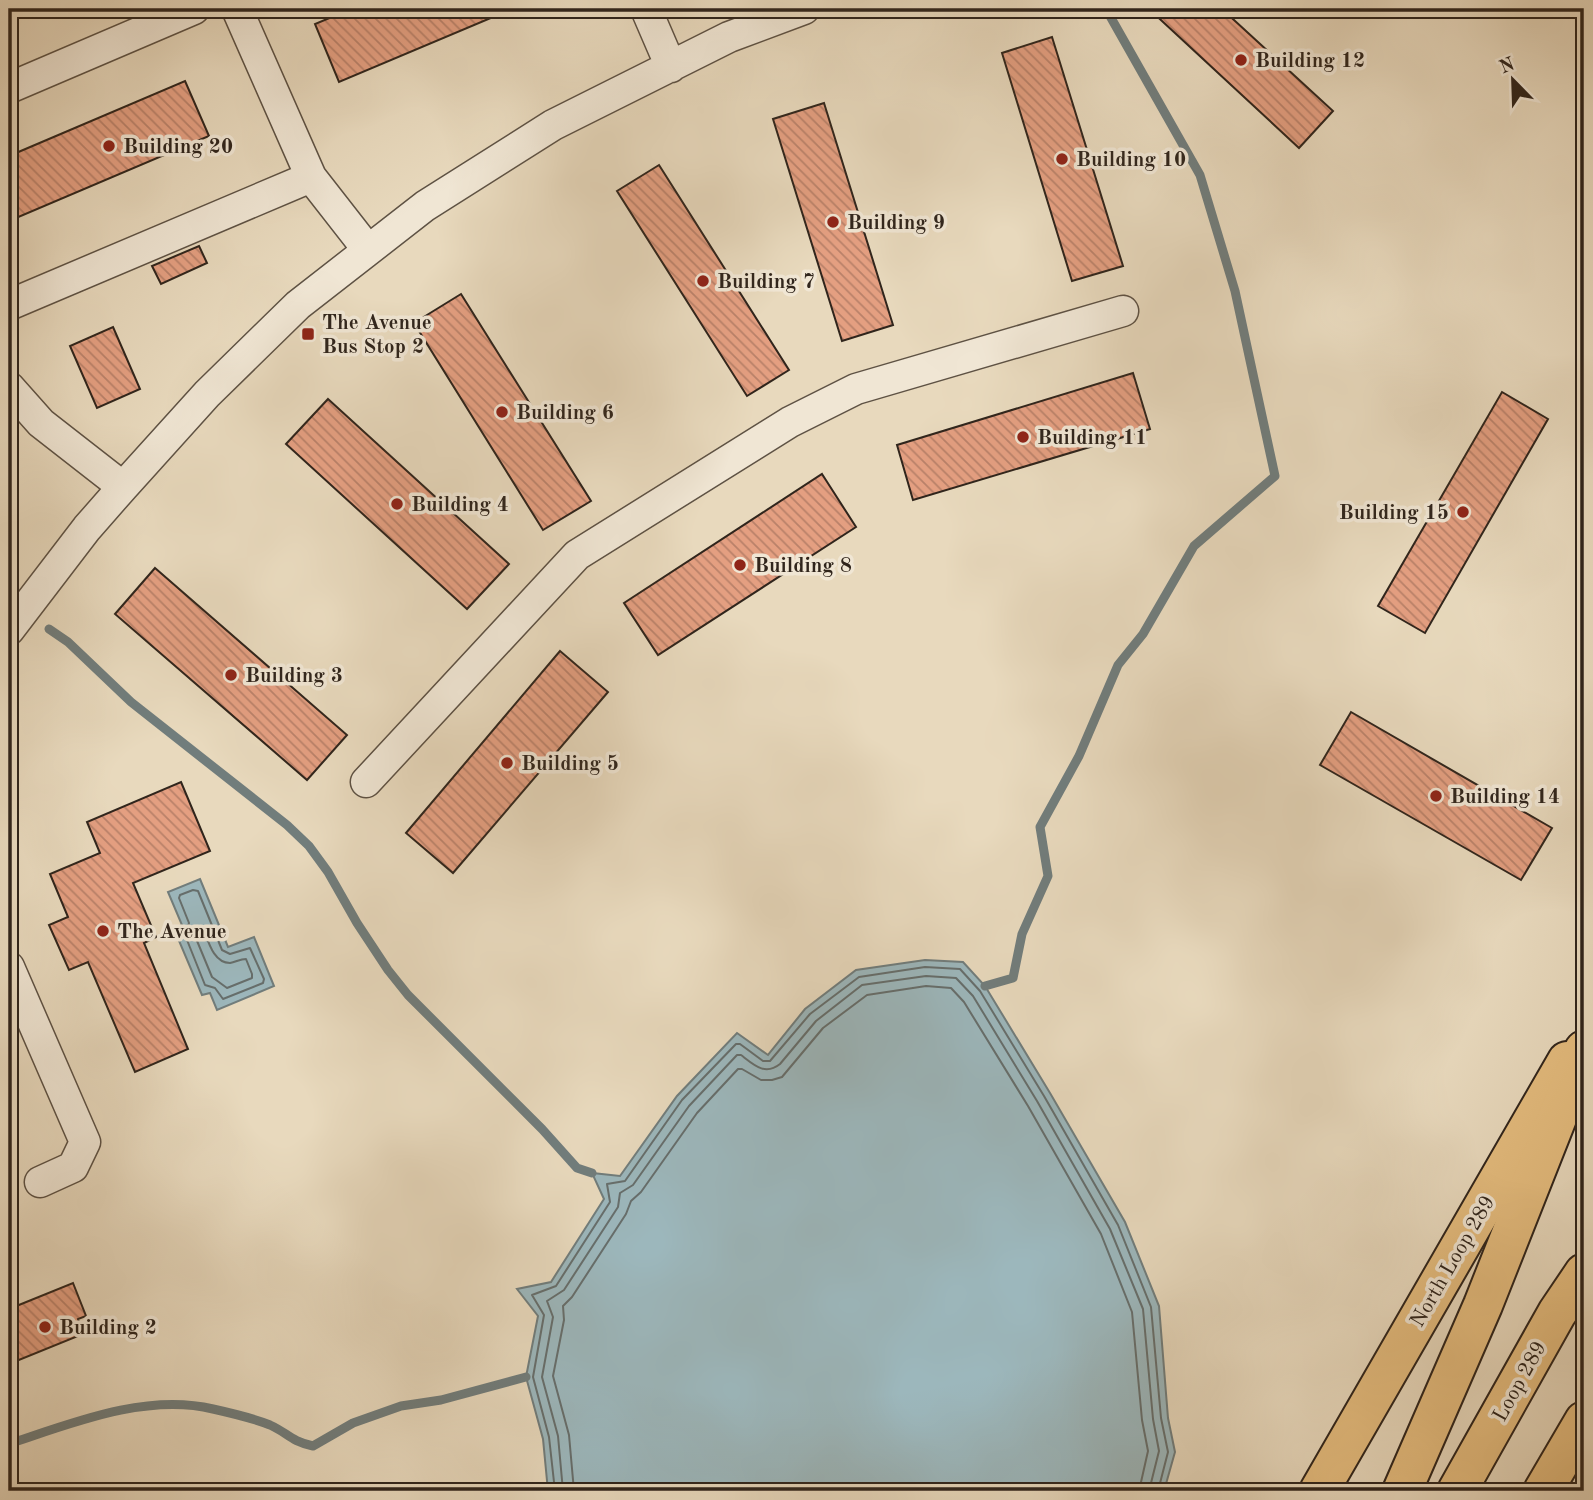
<svg xmlns="http://www.w3.org/2000/svg" width="1593" height="1500" viewBox="0 0 1593 1500" font-family="'Old Standard TT',serif">
	<style>
		.water { fill: #9cb7bc; stroke: #717d7c; stroke-width: 2 }
		.lines { fill: none; stroke-linecap: round; stroke-linejoin: round }
		.shore { stroke: #666e6c; stroke-width: 2 }
		.stream { stroke: #717d7c; stroke-width: 9 }
		.building { fill: url(#building-back-hatch); stroke: #30251c; stroke-width: 2 }
		.minor-casing { stroke: #5e5244; stroke-width: 33 }
		.major-casing { stroke: #30251c; stroke-width: 42 }
		.highway-casing { stroke: #30251c; stroke-width: 42 }
		.minor { stroke: #f0e6d4; stroke-width: 30 }
		.major { stroke: #e4bc7e; stroke-width: 38 }
		.highway { stroke: #e4bc7e; stroke-width: 38 }
		.poi-dot { fill: #8f2418; stroke: #f0e6d4; stroke-width: 2.5 }
		.labels { text-anchor: middle; stroke-width: 7; stroke-linejoin: round; paint-order: stroke }
		.poi-label { font-size: 21px; font-weight: bold; fill: #30251c; stroke: #f0e6d4; text-anchor: start }
		.street-label { font-size: 21px; fill: #30251c; stroke: #f0e6d4 }
	</style>
	<defs>
		<pattern id="building-back-hatch" width="6" height="6" patternUnits="userSpaceOnUse" patternTransform="scale(1.75)"><rect width="6" height="6" fill="#e49f81"/><path d="M-1 5l2 2M0 0l6 6M5-1l2 2" fill="none" stroke="#b98169"/></pattern>
	</defs>
	<rect width="100%" height="100%" fill="#e8d9bd"/>
	<filter id="stains"><feTurbulence type="fractalNoise" baseFrequency=".00286" numOctaves="4"/><feColorMatrix values="0 0 0 0 .2 0 0 0 0 .09 0 0 0 0 .02 0 0 0 .5 -.17"/></filter>
	<radialGradient id="worn" r=".72"><stop offset=".6" stop-color="#630" stop-opacity="0"/><stop offset="1" stop-color="#630" stop-opacity=".3"/></radialGradient>
	<path class="water" d="M 200,879 L 228,947 L 254,937 L 274,986 L 217,1010 L 210,993 L 202,995 L 174,929 L 182,925 L 168,892 Z
		M 925,960 L 963,962 L 985,986 L 1050,1093 L 1125,1222 L 1159,1306 L 1168,1418 L 1175,1452 L 1164,1491 L 548,1491 L 543,1439 L 526,1377 L 538,1316 L 517,1289 L 551,1282 L 604,1199 L 592,1173 L 620,1176 L 677,1096 L 737,1033 L 768,1055 L 805,1009 L 856,970 Z"/>
	<g class="lines">
		<path class="shore" d="M 193,890 L 198,891 L 222,950 L 230,954 L 250,948 L 264,979 L 263,983 L 223,999 L 215,988 L 205,985 L 185,935 L 189,923 L 179,898 L 180,895 Z
			M 198,927 L 203,928 C 208,940 213,963 230,963 C 236,962 240,959 246,959 L 252,974 L 252,978 L 227,988 L 212,977 L 195,936 Z
			M 555,1491 L 549,1437 L 533,1377 L 544,1315 L 532,1295 L 556,1286 L 610,1202 L 607,1184 L 625,1181 L 682,1100 L 736,1044 L 740,1044 L 763,1061 L 770,1061 L 810,1014 L 859,977 L 925,967 L 960,969 L 980,991 L 1044,1096 L 1118,1225 L 1151,1307 L 1161,1418 L 1168,1452 L 1158,1491
			M 563,1491 L 558,1436 L 542,1377 L 553,1317 L 547,1301 L 564,1290 L 618,1207 L 620,1193 L 633,1185 L 689,1106 L 737,1055 L 741,1055 C 754,1065 765,1076 780,1064 L 816,1021 L 862,985 L 926,976 L 956,978 L 973,996 L 1037,1101 L 1110,1229 L 1143,1309 L 1153,1419 L 1159,1451 L 1149,1491
			M 574,1491 L 569,1435 L 553,1376 L 564,1320 L 563,1306 L 572,1297 L 626,1214 L 631,1201 L 641,1192 L 697,1113 L 738,1069 L 742,1069 L 761,1080 L 772,1080 L 782,1077 L 823,1028 L 867,995 L 926,986 L 951,988 L 964,1002 L 1028,1106 L 1101,1234 L 1132,1312 L 1142,1420 L 1148,1451 L 1139,1491"/>
		<path class="stream" d="M 49,629 L 68,642 L 131,702 L 287,825 L 309,846 L 328,872 L 357,923 L 388,970 L 408,995 L 542,1129 L 577,1168 L 592,1173
			M 985,986 L 1013,978 L 1022,934 L 1048,876 L 1040,827 L 1079,756 L 1118,665 L 1143,634 L 1194,546 L 1275,476 L 1235,291 L 1200,175 L 1106,9
			M 9,1444 C 72,1423 146,1393 213,1409 C 231,1413 253,1418 270,1425 C 288,1433 290,1441 313,1446 L 353,1423 L 401,1406 L 441,1400 L 526,1377"/>
	</g>
	<path class="building" d="M 351,9 L 512,9 L 339,82 L 315,24 Z
		M 1149,9 L 1222,9 L 1333,111 L 1299,148 Z
		M 1052,37 L 1123,266 L 1072,281 L 1002,53 Z
		M 185,81 L 209,136 L 9,221 L 9,156 Z
		M 824,103 L 893,325 L 842,341 L 773,119 Z
		M 659,165 L 789,370 L 747,396 L 617,191 Z
		M 199,246 L 207,263 L 161,284 L 152,266 Z
		M 461,294 L 591,501 L 543,530 L 414,323 Z
		M 113,327 L 140,389 L 97,408 L 70,346 Z
		M 1133,373 L 1150,429 L 913,500 L 897,445 Z
		M 1502,392 L 1548,419 L 1425,633 L 1378,606 Z
		M 328,399 L 509,564 L 467,609 L 286,444 Z
		M 822,474 L 856,527 L 658,655 L 624,603 Z
		M 155,568 L 347,735 L 307,780 L 115,614 Z
		M 560,651 L 608,692 L 453,873 L 406,833 Z
		M 1351,712 L 1552,828 L 1521,880 L 1320,765 Z
		M 181,782 L 210,851 L 133,883 L 156,937 L 144,943 L 188,1049 L 135,1072 L 88,962 L 69,970 L 49,925 L 68,917 L 50,874 L 100,853 L 87,822 Z
		M 73,1283 L 86,1316 L 78,1319 L 83,1334 L 9,1364 L 9,1309 Z"/>
	<g class="lines">
		<g class="minor-casing">
			<path id="minor" d="M 237,9 L 311,177 L 368,250
				M 646,9 L 671,67
				M 9,88 L 194,9
				M 9,305 L 311,177
				M 9,387 L 41,423 L 123,487
				M 9,630 L 87,528 L 123,487 L 207,394 L 298,305 L 425,206 L 553,125 L 729,37 L 804,9
				M 366,782 L 577,555 L 790,422 L 856,389 L 1123,311
				M 9,967 L 85,1142 L 73,1167 L 40,1182"/>
		</g>
		<g class="major-casing">
			<path id="major" d="M 1319,1491 L 1567,1061"/>
		</g>
		<g class="highway-casing">
			<path id="highway" d="M 1402,1491 L 1483,1305 L 1584,1050
				M 1457,1491 L 1557,1313 L 1584,1273
				M 1543,1491 L 1584,1421"/>
		</g>
		<use href="#minor" class="minor"/>
		<use href="#major" class="major"/>
		<use href="#highway" class="highway"/>
	</g>
	<g class="poi-dot">
		<circle cx="1241" cy="60" r="7"/>
		<circle cx="109" cy="146" r="7"/>
		<circle cx="1062" cy="159" r="7"/>
		<circle cx="833" cy="222" r="7"/>
		<circle cx="703" cy="281" r="7"/>
		<rect x="301" y="327" width="14" height="14" rx="3.5"/>
		<circle cx="502" cy="412" r="7"/>
		<circle cx="1023" cy="437" r="7"/>
		<circle cx="397" cy="504" r="7"/>
		<circle cx="1463" cy="512" r="7"/>
		<circle cx="740" cy="565" r="7"/>
		<circle cx="231" cy="675" r="7"/>
		<circle cx="507" cy="763" r="7"/>
		<circle cx="1436" cy="796" r="7"/>
		<circle cx="103" cy="931" r="7"/>
		<circle cx="45" cy="1327" r="7"/>
	</g>
	<g class="labels">
		<g class="poi-label">
			<text x="1255" y="67">Building 12</text>
			<text x="123" y="153">Building 20</text>
			<text x="1076" y="166">Building 10</text>
			<text x="847" y="229">Building 9</text>
			<text x="717" y="288">Building 7</text>
			<text x="322" y="329">The Avenue<tspan x="322" dy="24">Bus Stop 2</tspan></text>
			<text x="516" y="419">Building 6</text>
			<text x="1037" y="444">Building 11</text>
			<text x="411" y="511">Building 4</text>
			<text x="1449" y="519" text-anchor="end">Building 15</text>
			<text x="754" y="572">Building 8</text>
			<text x="245" y="682">Building 3</text>
			<text x="521" y="770">Building 5</text>
			<text x="1450" y="803">Building 14</text>
			<text x="117" y="938">The Avenue</text>
			<text x="59" y="1334">Building 2</text>
		</g>
		<g class="street-label">
			<text transform="translate(1452 1261) rotate(-60)" y="7">North Loop 289</text>
			<text transform="translate(1519 1381) rotate(-61)" y="7">Loop 289</text>
		</g>
	</g>
	<rect width="1593" height="1500" fill="none" stroke="#e8d9bd" stroke-width="35"/>
	<rect x="10" y="10" width="1572" height="1479" fill="none" stroke="#30251c" stroke-width="3.5"/>
	<rect x="18" y="18" width="1558" height="1465" fill="none" stroke="#30251c" stroke-width="2"/>
	<g transform="translate(1513 80) rotate(337)" stroke="#f0e6d4" stroke-width="5" paint-order="stroke">
	<path d="M0-5L12 26L0 18L-12 26Z" fill="#30251c"/>
	<text y="-10" font-size="19" font-weight="bold" text-anchor="middle" fill="#30251c">N</text>
	</g>
	<rect width="100%" height="100%" filter="url(#stains)"/>
	<rect width="100%" height="100%" fill="url(#worn)"/>
</svg>
